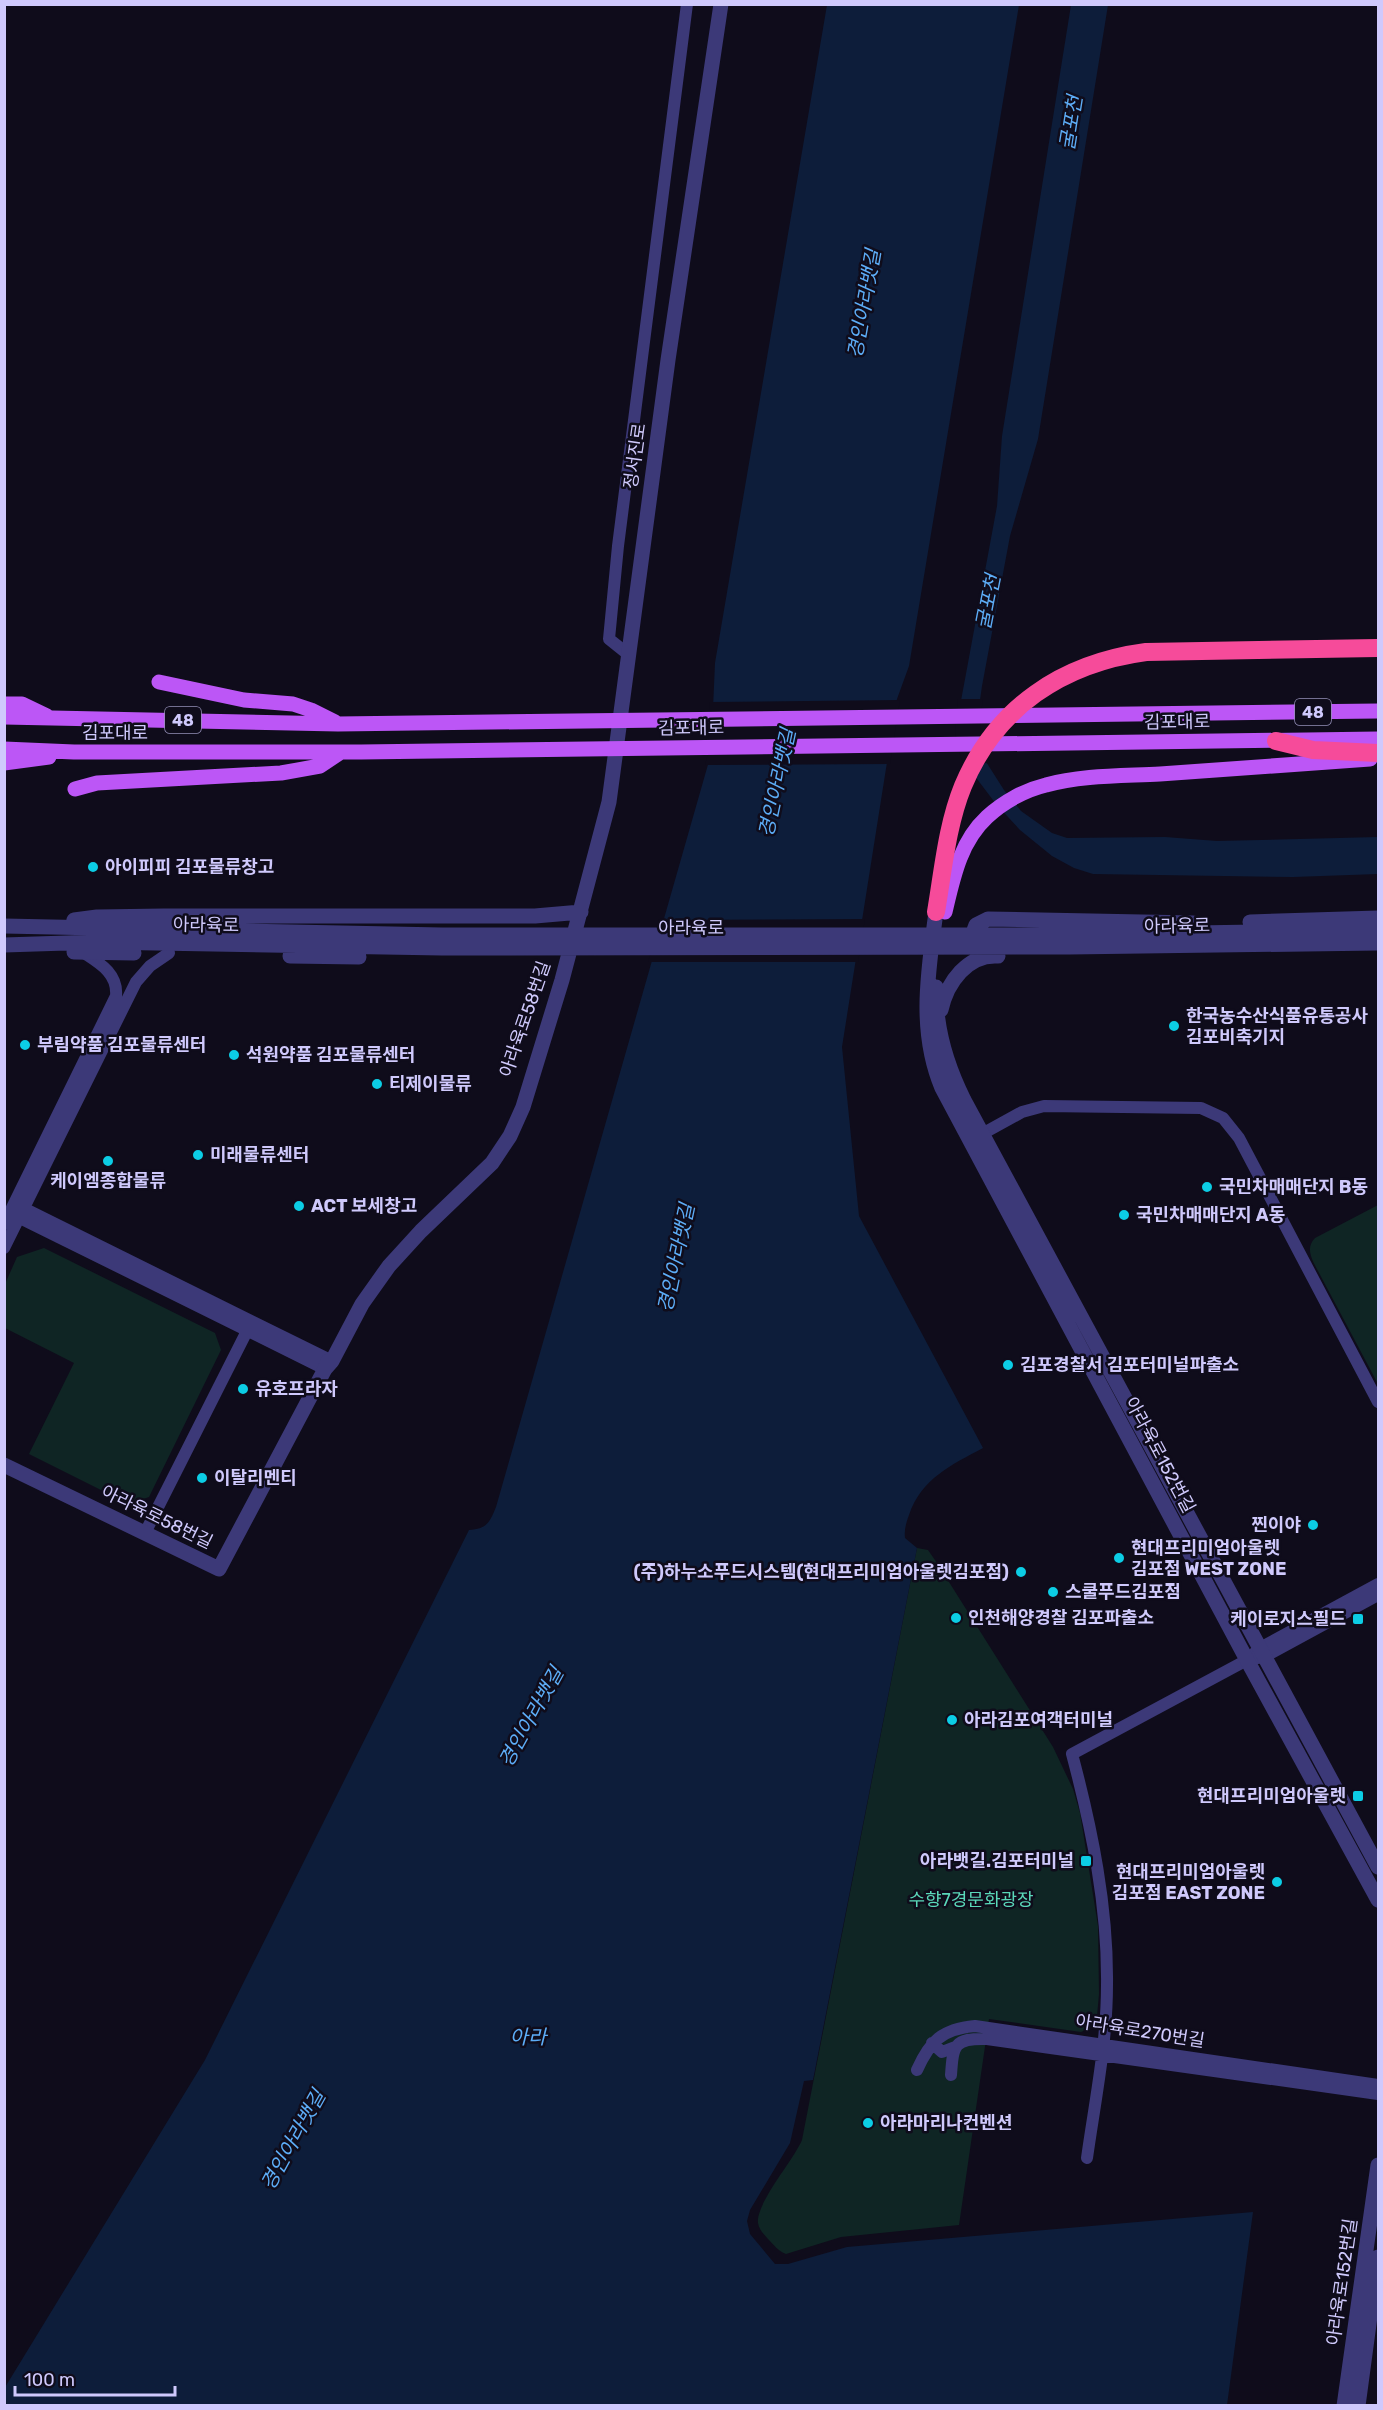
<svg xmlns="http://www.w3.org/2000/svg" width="1383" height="2410" viewBox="0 0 1383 2410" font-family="Rubik,'Noto Sans KR',sans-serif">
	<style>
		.green { fill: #0f2524 }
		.water { fill: #0d1d3a }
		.pier { fill: #0f0c1b }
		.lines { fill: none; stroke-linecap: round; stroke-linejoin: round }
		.minor { stroke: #3c3978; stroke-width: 12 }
		.tertiary { stroke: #3c3978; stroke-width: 15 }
		.primary { stroke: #bc56f6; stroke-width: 15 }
		.motorway { stroke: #f64b9a; stroke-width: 18 }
		.poi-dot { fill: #0ccde5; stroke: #0f0c1b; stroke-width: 2 }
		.labels { text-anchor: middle; stroke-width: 5; stroke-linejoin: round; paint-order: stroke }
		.shield { fill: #0f0c1b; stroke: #9590b8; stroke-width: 1.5 }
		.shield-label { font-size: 16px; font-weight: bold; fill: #cfc9fc }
		.street-label { font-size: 18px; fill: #cfc9fc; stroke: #0f0c1b }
		.poi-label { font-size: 18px; font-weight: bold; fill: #cfc9fc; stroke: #0f0c1b; text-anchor: start }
		.park-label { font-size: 18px; fill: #5ad7b9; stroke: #0f0c1b }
		.water-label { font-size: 20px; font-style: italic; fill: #5dadf7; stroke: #0f0c1b }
	</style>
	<rect width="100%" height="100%" fill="#0f0c1b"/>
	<path class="green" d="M 1378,1205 L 1378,1384 L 1318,1271 C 1312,1260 1305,1248 1315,1238 Z
		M 44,1248 L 215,1333 L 221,1350 L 149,1497 L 129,1504 L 29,1454 L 74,1363 L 5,1328 L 5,1284 L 17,1257 Z
		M 917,1548 L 928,1550 L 937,1563 L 1053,1747 L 1073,1789 L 1080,1813 L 1098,1926 L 1099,1994 L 1097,2016 L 1092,2027 L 1081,2032 L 989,2019 L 959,2225 L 841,2237 L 786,2254 C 778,2251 774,2245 768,2239 C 764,2234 759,2230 758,2223 C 756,2203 793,2161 802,2140 Z"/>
	<path class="water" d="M 827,5 L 1019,5 L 909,666 L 897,699 L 842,1047 L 859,1216 L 983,1448 C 951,1465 921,1479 909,1515 C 906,1523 904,1530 905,1538 L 917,1548 L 813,2080 L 804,2081 L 790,2143 L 750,2210 L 747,2221 L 750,2234 L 775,2264 L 788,2264 L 847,2247 L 1253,2212 L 1227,2405 L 5,2406 L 4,2389 L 205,2060 L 469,1530 C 487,1529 490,1522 496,1507 L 711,754 L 715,663 Z
		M 1071,5 L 1108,5 L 1038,439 L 1010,536 L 982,686 L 977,721 L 983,757 L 1004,790 L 1021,811 L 1052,833 L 1067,838 L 1165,837 L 1217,841 L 1378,837 L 1378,874 L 1293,877 L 1093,874 L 1074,868 L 1052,856 L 1020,830 L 996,804 L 974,775 L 958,717 L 997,506 L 1002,436 Z"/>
	<path class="pier" d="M 958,699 L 983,699 L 980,721 L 981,740 L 990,763 L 964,764 L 962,760 L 957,746 L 955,727 Z
		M 900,700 L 890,764 L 705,765 L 708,753 L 710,702 Z
		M 865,919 L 858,962 L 648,962 L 661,920 Z"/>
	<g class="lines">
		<path class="minor" d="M 629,655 L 609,639 L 618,546 L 687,4
			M 982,1134 L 1022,1112 L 1044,1106 L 1201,1108 L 1223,1118 L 1239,1138 L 1378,1402
			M 15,1204 L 332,1361
			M 10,1213 L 325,1369
			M 4,1224 L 116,996 C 118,974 101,964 84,953
			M 4,1248 L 136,982 L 150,966 L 169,953
			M 145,1533 L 247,1331
			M 1257,1658 L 1264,1657 L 1378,1595
			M 932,2043 L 942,2052 L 955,2047
			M 917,2070 C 930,2041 942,2029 975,2026 L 1378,2085
			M 951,2075 C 953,2045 954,2038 987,2039 L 1378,2094
			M 1087,2158 C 1095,2101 1107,2043 1107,1985 C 1108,1907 1092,1829 1072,1754 L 1247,1660 L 1260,1648 L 1378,1584"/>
		<path class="tertiary" d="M 936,912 C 928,972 918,1031 942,1088 L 1247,1660 L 1378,1900
			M 74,920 L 97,917 L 164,916 L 535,916 L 581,912
			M 1250,922 L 1378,918
			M 4,926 L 442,935 L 1068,935 L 1378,930
			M 974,943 L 973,933 L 976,925 L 988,919 L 1193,923
			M 4,945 L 98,942 L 442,948 L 1069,947 L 1378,943
			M 74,952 L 134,953
			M 290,956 L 359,957
			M 936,987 C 935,1027 946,1064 964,1100 L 1378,1867
			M 941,1010 C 947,982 968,954 998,956
			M 325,1369 L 332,1361 L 362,1304 L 389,1266 L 421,1231 L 492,1163 L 510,1136 L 523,1107 L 562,980 L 609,802 L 668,360 L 721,4
			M 4,1465 L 219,1569 L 325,1369 L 328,1361
			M 1344,2406 L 1378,2165
			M 1358,2406 L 1378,2257"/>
		<path class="primary" d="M 159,682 L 244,700 L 293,704 L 311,710 L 335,722
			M 4,704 L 22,704 L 47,716
			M 4,717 L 338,724 L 1378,711
			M 4,749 L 74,752 L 361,752 L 1378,739
			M 4,763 L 49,757
			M 75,789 L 97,783 L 281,773 L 320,766 L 341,752
			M 945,912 C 953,878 960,842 987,817 C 1003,802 1025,790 1046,785 C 1081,775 1124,776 1160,774 C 1230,769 1300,764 1370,759"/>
		<path class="motorway" d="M 1276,741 L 1313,750 L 1378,753
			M 936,912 C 943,871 947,825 963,786 C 996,707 1063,663 1146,652 L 1378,648"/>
	</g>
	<g class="poi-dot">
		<circle cx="93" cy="867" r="6"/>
		<circle cx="1174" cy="1026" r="6"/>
		<circle cx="25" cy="1045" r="6"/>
		<circle cx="234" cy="1055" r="6"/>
		<circle cx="377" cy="1084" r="6"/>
		<circle cx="198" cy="1155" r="6"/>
		<circle cx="108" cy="1161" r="6"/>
		<circle cx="1207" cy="1187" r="6"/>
		<circle cx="299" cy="1206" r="6"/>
		<circle cx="1124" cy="1215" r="6"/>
		<circle cx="1008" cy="1365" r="6"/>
		<circle cx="243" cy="1389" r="6"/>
		<circle cx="202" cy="1478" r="6"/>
		<circle cx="1313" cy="1525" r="6"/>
		<circle cx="1119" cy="1558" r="6"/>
		<circle cx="1021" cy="1572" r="6"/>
		<circle cx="1053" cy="1592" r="6"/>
		<circle cx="956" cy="1618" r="6"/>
		<rect x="1352" y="1613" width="12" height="12" rx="3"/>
		<circle cx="952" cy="1720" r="6"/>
		<rect x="1352" y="1790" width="12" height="12" rx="3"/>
		<rect x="1080" y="1855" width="12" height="12" rx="3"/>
		<circle cx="1277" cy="1882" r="6"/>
		<circle cx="868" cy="2123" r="6"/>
	</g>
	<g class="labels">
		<g class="shield">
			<rect x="1295" y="699" width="36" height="26" rx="4.5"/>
			<rect x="165" y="707" width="36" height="26" rx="4.5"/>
		</g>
		<g class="shield-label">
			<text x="1313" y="718">48</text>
			<text x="183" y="726">48</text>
		</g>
		<g class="street-label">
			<text transform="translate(635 456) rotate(-82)" y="6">정서진로</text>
			<text transform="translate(1177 722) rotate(-1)" y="6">김포대로</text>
			<text transform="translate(691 728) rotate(-1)" y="6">김포대로</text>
			<text x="115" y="739">김포대로</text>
			<text transform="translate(206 925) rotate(1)" y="6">아라육로</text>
			<text transform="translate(1177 926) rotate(-1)" y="6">아라육로</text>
			<text x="691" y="934">아라육로</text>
			<text transform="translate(525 1019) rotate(-71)" y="6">아라육로58번길</text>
			<text transform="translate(1160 1455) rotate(62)" y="6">아라육로152번길</text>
			<text transform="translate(157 1517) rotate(26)" y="6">아라육로58번길</text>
			<text transform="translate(1140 2031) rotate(9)" y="6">아라육로270번길</text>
			<text transform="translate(1342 2282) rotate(-82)" y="6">아라육로152번길</text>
		</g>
		<g class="poi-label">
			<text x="105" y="873">아이피피 김포물류창고</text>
			<text x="1186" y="1022">한국농수산식품유통공사<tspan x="1186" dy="21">김포비축기지</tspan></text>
			<text x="37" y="1051">부림약품 김포물류센터</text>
			<text x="246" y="1061">석원약품 김포물류센터</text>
			<text x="389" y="1090">티제이물류</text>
			<text x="210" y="1161">미래물류센터</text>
			<text x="108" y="1187" text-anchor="middle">케이엠종합물류</text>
			<text x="1219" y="1193">국민차매매단지 B동</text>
			<text x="311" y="1212">ACT 보세창고</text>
			<text x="1136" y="1221">국민차매매단지 A동</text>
			<text x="1020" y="1371">김포경찰서 김포터미널파출소</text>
			<text x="255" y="1395">유호프라자</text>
			<text x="214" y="1484">이탈리멘티</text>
			<text x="1301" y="1531" text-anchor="end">찐이야</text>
			<text x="1131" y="1554">현대프리미엄아울렛<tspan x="1131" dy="21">김포점 WEST ZONE</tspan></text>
			<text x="1009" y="1578" text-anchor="end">(주)하누소푸드시스템(현대프리미엄아울렛김포점)</text>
			<text x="1065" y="1598">스쿨푸드김포점</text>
			<text x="968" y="1624">인천해양경찰 김포파출소</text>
			<text x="1346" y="1625" text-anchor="end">케이로지스필드</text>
			<text x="964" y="1726">아라김포여객터미널</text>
			<text x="1346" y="1802" text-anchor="end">현대프리미엄아울렛</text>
			<text x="1074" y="1867" text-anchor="end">아라뱃길.김포터미널</text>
			<text x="1265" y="1878" text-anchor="end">현대프리미엄아울렛<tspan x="1265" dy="21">김포점 EAST ZONE</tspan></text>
			<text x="880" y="2129">아라마리나컨벤션</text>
		</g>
		<g class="park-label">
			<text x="971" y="1906">수향7경문화광장</text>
		</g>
		<g class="water-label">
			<text transform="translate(1071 123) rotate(-81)" y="7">굴포천</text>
			<text transform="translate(864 304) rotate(-80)" y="7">경인아라뱃길</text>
			<text transform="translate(988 602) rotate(-79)" y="7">굴포천</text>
			<text transform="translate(777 783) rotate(-78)" y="7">경인아라뱃길</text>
			<text transform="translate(676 1258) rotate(-78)" y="7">경인아라뱃길</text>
			<text transform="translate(531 1717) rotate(-61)" y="7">경인아라뱃길</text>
			<text x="528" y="2044">아라</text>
			<text transform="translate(293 2140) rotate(-61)" y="7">경인아라뱃길</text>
		</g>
	</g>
	<rect width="1383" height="2410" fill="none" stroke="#cfc9fc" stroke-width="12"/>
	<path d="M15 2386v9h160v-9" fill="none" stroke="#cfc9fc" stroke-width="3"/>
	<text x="24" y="2386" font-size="18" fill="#cfc9fc" stroke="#0f0c1b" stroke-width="4.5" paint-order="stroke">100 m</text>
</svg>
